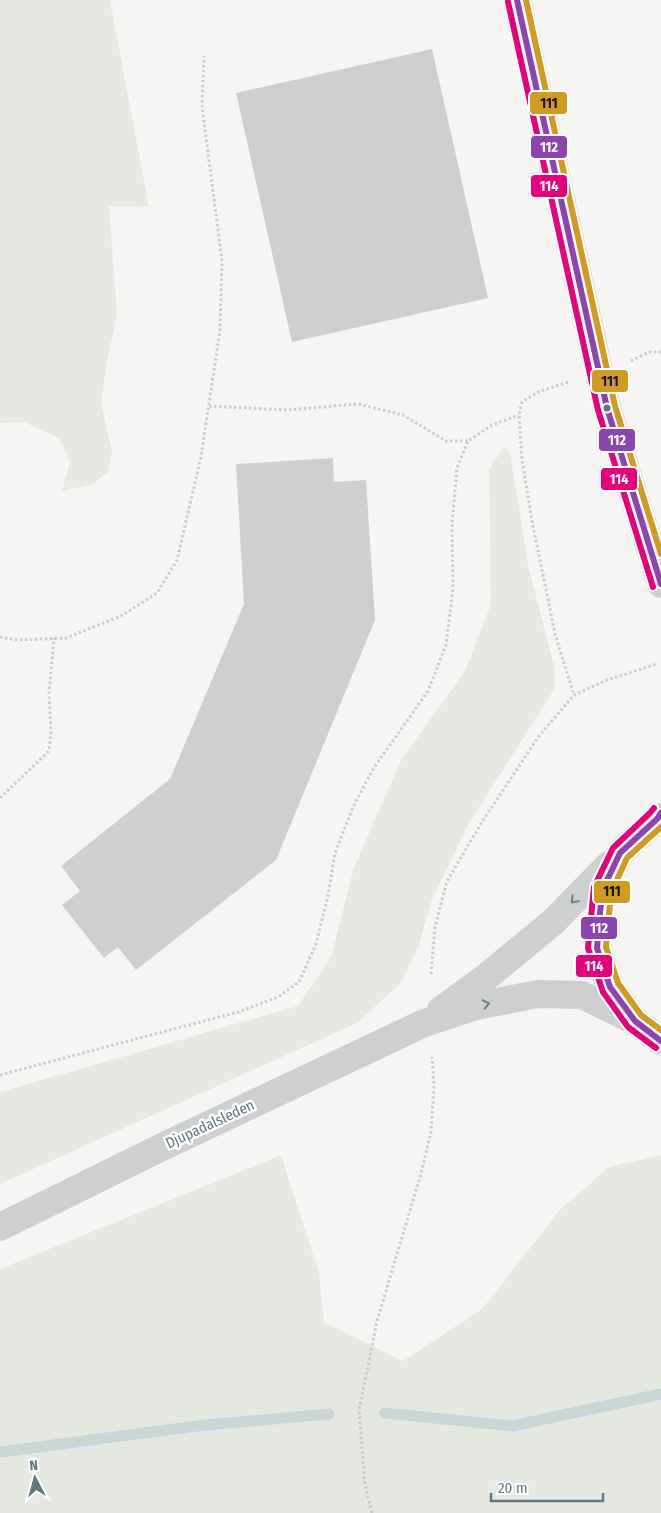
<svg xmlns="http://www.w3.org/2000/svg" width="661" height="1513" viewBox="0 0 661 1513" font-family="'Fira Sans Condensed',sans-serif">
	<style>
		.green { fill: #e6e9e2 }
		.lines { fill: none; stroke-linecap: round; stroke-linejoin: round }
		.stream { stroke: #cbd6d7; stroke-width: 11 }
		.building { fill: #ced0d0 }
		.path { stroke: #cbcccd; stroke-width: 3; stroke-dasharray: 2.5 2.5; stroke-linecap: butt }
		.tertiary { stroke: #cecfcf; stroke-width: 28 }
		.bus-1-casing { stroke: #fff; stroke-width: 10 }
		.bus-2-casing { stroke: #fff; stroke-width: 10 }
		.bus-3-casing { stroke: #fff; stroke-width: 10 }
		.bus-1 { stroke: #8e44ad; stroke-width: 6 }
		.bus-2 { stroke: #e5007d; stroke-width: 6 }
		.bus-3 { stroke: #d19a20; stroke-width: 6 }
		.oneway { stroke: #6a8189 }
		.bus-dot { fill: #5f7881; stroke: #fff; stroke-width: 2 }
		.labels { text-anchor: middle; stroke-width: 5; stroke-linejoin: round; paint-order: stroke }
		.street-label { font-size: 15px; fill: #5f7881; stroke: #fff }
		.line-badge { stroke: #fff; stroke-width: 2 }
		.badge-label { font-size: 14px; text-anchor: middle; font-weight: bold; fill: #fff }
		.pale-badge-label { font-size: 14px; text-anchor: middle; font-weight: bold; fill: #111 }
	</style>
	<rect width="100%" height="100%" fill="#f6f5f4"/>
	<path class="green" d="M 0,0 L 110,0 L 149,207 L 109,206 L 117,314 L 106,367 L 101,403 L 112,452 L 108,472 L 93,484 L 62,491 L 70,462 L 59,438 L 24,422 L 0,423 Z
		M 504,447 L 510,452 L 529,569 L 555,669 L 555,688 L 469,823 L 431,902 L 419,945 L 401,983 L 357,1023 L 0,1184 L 0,1092 L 298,1006 L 331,957 L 353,870 L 401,760 L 465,671 L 491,604 L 489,469 Z
		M 281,1155 L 319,1273 L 324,1322 L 403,1361 L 482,1309 L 560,1210 L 609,1167 L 661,1155 L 661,1513 L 0,1513 L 0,1269 Z"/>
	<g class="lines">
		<path class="stream" d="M 385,1413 L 512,1426 L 661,1394
			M 0,1452 L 205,1425 L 329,1414"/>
	</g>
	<path class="building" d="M 432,49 L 488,298 L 292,342 L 236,93 Z
		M 333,458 L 334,482 L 366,480 L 375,620 L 276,860 L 136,970 L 118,947 L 104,958 L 62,905 L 80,891 L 61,866 L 170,779 L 244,604 L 236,464 Z"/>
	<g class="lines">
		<path class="path" d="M 631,361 L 649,352 L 661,352
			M 568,382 L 538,392 L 522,402 L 519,415 L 522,459 L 532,521 L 555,634 L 574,695
			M 209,406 L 287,410 L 358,404 L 403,415 L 446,441 L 468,441
			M 0,637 L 18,640 L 66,638 L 121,616 L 157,593 L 177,560 L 201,457 L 220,330 L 222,261 L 202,106 L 204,56
			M 0,798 L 49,751 L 51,732 L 49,693 L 54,638
			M 431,974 L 435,927 L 447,881 L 482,822 L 539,736 L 574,695 L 607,680 L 657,664
			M 0,1075 L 238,1012 L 278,997 L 299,982 L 316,944 L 328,896 L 335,853 L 353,807 L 373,769 L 428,691 L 446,645 L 453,588 L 452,524 L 457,468 L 468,441 L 492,425 L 519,415
			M 372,1513 L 365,1485 L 359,1410 L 377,1321 L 420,1177 L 431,1132 L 434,1086 L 432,1057"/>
		<path class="tertiary" d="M 517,0 L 607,408 L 661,584
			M 661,817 L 657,819 L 620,853 L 602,891 L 597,948 L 610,987 L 635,1021 L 661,1041
			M 441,1010 L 485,978 L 553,922 L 609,865
			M 0,1227 L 160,1148 L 422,1024 L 476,1006 L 538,994 L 582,995 L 635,1021"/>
		<g class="bus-1-casing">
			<path id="bus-1" d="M 517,0 L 607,408 L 661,584
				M 661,813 L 657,819 L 620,853 L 602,891 L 597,948 L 610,987 L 635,1021 L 661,1041"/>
		</g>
		<g class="bus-2-casing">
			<path id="bus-2" d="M 508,2 L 598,410 L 653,587
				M 654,808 L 650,813 L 613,848 L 594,887 L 588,948 L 603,992 L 628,1027 L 656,1048"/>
		</g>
		<g class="bus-3-casing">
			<path id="bus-3" d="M 526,0 L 615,406 L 661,554
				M 661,827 L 627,858 L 611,893 L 606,947 L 618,983 L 641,1015 L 661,1030"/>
		</g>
		<use href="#bus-1" class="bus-1"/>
		<use href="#bus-2" class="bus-2"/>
		<use href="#bus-3" class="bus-3"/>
	</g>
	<defs><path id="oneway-chevron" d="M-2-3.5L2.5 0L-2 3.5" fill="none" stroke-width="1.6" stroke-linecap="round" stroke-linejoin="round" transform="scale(1.25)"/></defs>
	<g class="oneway">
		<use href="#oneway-chevron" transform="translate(574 900) rotate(134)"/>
		<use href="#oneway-chevron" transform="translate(486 1004) rotate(-12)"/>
	</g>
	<circle class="bus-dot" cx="607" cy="408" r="4.5"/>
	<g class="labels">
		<g class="street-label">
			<text transform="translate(210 1124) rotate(-25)" y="5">Djupadalsleden</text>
		</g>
	</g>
	<g class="line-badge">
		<rect x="529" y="91" width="39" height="24" rx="5" fill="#d19a20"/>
		<rect x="530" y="135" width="38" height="24" rx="5" fill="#8e44ad"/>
		<rect x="530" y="174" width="38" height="24" rx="5" fill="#e5007d"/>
		<rect x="591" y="369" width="38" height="24" rx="5" fill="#d19a20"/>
		<rect x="598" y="428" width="38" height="24" rx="5" fill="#8e44ad"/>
		<rect x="600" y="467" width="38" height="24" rx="5" fill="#e5007d"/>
		<rect x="593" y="880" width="38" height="24" rx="5" fill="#d19a20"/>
		<rect x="580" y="916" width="38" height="24" rx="5" fill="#8e44ad"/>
		<rect x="575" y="954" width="38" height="24" rx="5" fill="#e5007d"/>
	</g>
	<g class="badge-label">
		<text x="549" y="152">112</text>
		<text x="549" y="191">114</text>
		<text x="617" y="445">112</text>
		<text x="619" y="484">114</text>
		<text x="599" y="933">112</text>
		<text x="594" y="971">114</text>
	</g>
	<g class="pale-badge-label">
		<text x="549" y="108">111</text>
		<text x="610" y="386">111</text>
		<text x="612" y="896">111</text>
	</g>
	<g transform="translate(35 1478) rotate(354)" stroke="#ffffff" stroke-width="4" paint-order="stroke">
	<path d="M0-4L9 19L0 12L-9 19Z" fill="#5f7881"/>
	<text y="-8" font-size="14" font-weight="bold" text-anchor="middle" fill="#5f7881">N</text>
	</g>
	<path d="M491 1493v8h112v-8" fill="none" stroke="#5f7881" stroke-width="2.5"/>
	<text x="498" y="1493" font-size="15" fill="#5f7881" stroke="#ffffff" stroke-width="4" paint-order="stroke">20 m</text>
</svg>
